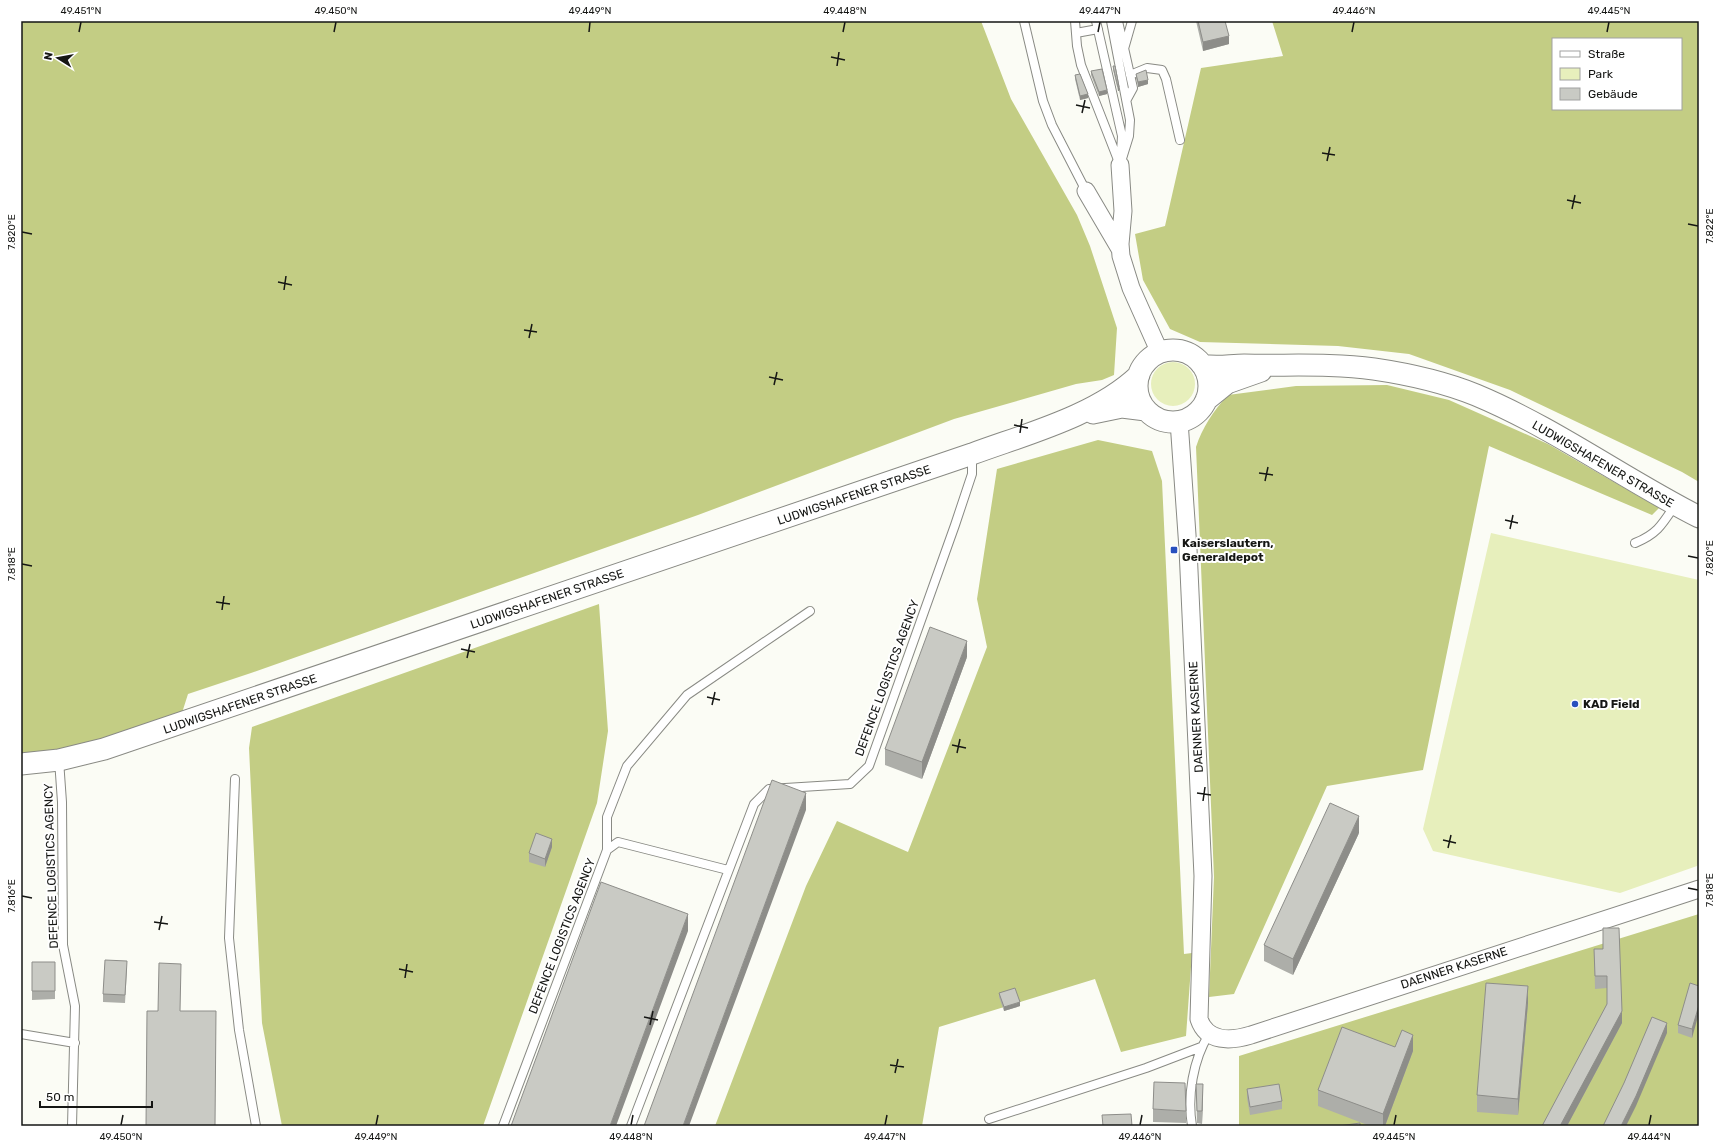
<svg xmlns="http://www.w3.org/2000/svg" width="1720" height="1147" viewBox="0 0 1720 1147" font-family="Rubik,sans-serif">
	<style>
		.green { fill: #e7efbc }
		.forest { fill: #c3cd84; fill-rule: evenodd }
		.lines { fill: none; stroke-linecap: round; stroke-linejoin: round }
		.service-casing { stroke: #898a84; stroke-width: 10 }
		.minor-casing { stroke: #898a84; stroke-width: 19 }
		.tertiary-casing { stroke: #898a84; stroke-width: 23 }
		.service { stroke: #fff; stroke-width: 8 }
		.minor { stroke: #fff; stroke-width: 17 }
		.tertiary { stroke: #fff; stroke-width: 21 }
		.wall { fill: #adaea9 }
		.shaded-wall { fill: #8d8d89 }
		.building { fill: #c9cac4; stroke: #8d8d89 }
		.ticks { fill: none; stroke: #151614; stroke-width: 1.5 }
		.poi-dot { fill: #2850be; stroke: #fff; stroke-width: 1.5 }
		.labels { text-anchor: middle; stroke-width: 4; stroke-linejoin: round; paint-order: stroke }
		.street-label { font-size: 12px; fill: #151614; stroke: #fff }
		.poi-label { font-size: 12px; font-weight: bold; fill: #151614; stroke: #fff; text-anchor: start }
		.neatline { fill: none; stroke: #151614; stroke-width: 1.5 }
		.ticks-label { font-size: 10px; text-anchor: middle; fill: #151614 }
	</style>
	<rect width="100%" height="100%" fill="#fbfcf5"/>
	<path class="green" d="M1151 384a22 22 0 1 1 44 0a22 22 0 1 1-44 0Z
		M 1491,533 L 1699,580 L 1699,860 L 1697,866 L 1620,893 L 1433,851 L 1423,829 Z"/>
	<path class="forest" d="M 21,21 L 981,21 L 1011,99 L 1077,215 L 1090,246 L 1117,328 L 1114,375 L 1102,380 L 1076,384 L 954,419 L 698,515 L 251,673 L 188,694 L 181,716 L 70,749 L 21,754 Z
		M 1272,21 L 1699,21 L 1699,482 L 1682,472 L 1510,390 L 1409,354 L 1338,346 L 1200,342 L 1170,329 L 1143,280 L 1135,234 L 1165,226 L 1201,68 L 1283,56 ZM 1553,39 L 1681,39 L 1681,109 L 1553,109 Z
		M 1387,385 L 1449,400 L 1548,444 L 1659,508 L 1652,515 L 1489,446 L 1423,770 L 1327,786 L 1234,994 L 1209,997 L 1214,877 L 1196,447 C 1202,428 1214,410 1228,395 L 1296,386 Z
		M 1098,440 L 1152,451 L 1162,481 L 1184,954 L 1192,953 L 1186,1036 L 1121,1052 L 1095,979 L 939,1027 L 922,1126 L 715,1126 L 806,886 L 837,821 L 908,852 L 987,647 L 977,599 L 997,469 Z
		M 599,604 L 608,731 L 597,803 L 483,1126 L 282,1126 L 262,1023 L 249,748 L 252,727 Z
		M 1699,914 L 1699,1126 L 1239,1126 L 1239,1056 Z"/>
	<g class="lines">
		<g class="service-casing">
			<path id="service" d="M 1024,21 L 1043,101 L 1052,125 L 1086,191
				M 1075,21 L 1077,46 L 1081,65 L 1120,165
				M 1096,21 L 1122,136 L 1121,152
				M 1111,21 L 1130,120 L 1129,136 L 1120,165
				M 1118,21 L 1133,88 L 1127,99
				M 1076,33 L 1098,29
				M 1124,49 L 1132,21
				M 1130,75 L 1147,68 L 1162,70 L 1166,79 L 1180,140
				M 1635,543 C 1657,534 1662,525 1675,505
				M 59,760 L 62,802 L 63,945 L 75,1006 L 72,1126
				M 235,779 L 229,938 L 239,1030 L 256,1126
				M 607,850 L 607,817 L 627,766 L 687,695 L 810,611
				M 21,1034 L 75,1043
				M 989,1119 L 1146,1068 L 1201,1047
				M 503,1126 L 607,850 L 618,842 L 728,870
				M 631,1126 L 754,804 L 769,789 L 850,784 L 869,766 L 955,525 L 972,474 L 972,454
				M 1192,1126 C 1187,1096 1193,1060 1209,1034"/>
		</g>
		<g class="minor-casing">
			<path id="minor" d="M 1120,165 L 1123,211 L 1120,244 L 1121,256 L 1131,288 L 1160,353
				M 1086,191 L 1120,249
				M 1179,421 L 1188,549 L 1203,876 L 1199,1019 C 1207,1043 1231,1041 1251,1035 L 1699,889"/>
		</g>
		<g class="tertiary-casing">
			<path id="tertiary" d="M1137 386a36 36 0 1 1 72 0a36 36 0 1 1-72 0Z
				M 1202,365 C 1216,368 1230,365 1244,365 C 1287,366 1331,363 1374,369 C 1408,374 1444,382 1476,395 C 1555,428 1624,479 1699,517
				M 1206,400 L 1227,383 L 1261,371
				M 1093,413 L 1122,407 L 1146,410
				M 21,764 L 59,760 L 104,749 L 972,454 C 1026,434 1096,416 1139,375"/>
		</g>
		<use href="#service" class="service"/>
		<use href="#minor" class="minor"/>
		<use href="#tertiary" class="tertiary"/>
	</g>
	<path class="wall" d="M 1196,21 L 1225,21 L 1229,44 L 1203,51 Z
		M 1113,66 L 1119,91 L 1118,91 L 1113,70 Z
		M 1091,71 L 1107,94 L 1099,96 L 1091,75 Z
		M 1136,74 L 1148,84 L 1138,87 L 1136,78 Z
		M 1075,75 L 1088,98 L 1080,100 L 1075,79 Z
		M 967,657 L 922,779 L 885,765 L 885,749 Z
		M 1359,833 L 1293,975 L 1264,961 L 1264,945 Z
		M 552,847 L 545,867 L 529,862 L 529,853 Z
		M 1594,949 L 1603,949 L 1622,1023 L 1567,1126 L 1542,1126 L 1607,1004 L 1607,988 L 1595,989 Z
		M 32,962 L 55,962 L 55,999 L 32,1000 Z
		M 127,969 L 125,1003 L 103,1002 L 103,994 Z
		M 1699,986 L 1692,1038 L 1678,1033 L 1678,1025 Z
		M 999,993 L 1020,1006 L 1004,1011 L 999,997 Z
		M 1528,1003 L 1518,1115 L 1477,1112 L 1477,1095 Z
		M 1395,1047 L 1413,1051 L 1385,1126 L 1370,1126 L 1318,1106 L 1318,1090 Z
		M 1196,1084 L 1203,1096 L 1202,1124 L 1197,1123 Z
		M 1247,1089 L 1282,1101 L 1282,1109 L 1250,1115 L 1247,1098 Z
		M 1153,1109 L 1186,1111 L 1186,1123 L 1153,1122 Z"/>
	<path class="shaded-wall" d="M 1229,36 L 1229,44 L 1203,51 L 1203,42 Z
		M 1148,80 L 1148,84 L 1138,87 L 1138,82 Z
		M 1118,87 L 1119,87 L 1119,91 L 1118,91 Z
		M 1107,90 L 1107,94 L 1099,96 L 1099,92 Z
		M 1088,94 L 1088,98 L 1080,100 L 1080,96 Z
		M 967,641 L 967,657 L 922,779 L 922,762 Z
		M 806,793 L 806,810 L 689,1126 L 683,1126 Z
		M 1359,816 L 1359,833 L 1293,975 L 1293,959 Z
		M 552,839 L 552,847 L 545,867 L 545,859 Z
		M 688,914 L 688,931 L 616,1126 L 610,1126 Z
		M 1528,986 L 1528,1003 L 1518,1115 L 1518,1099 Z
		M 1020,1002 L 1020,1006 L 1004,1011 L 1004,1007 Z
		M 1699,1005 L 1699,1013 L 1692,1038 L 1692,1029 Z
		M 1622,1011 L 1622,1023 L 1567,1126 L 1560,1126 Z
		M 1667,1023 L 1667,1033 L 1636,1106 L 1626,1126 L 1621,1126 Z
		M 1413,1035 L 1413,1051 L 1385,1126 L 1383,1126 L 1383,1114 Z
		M 1203,1084 L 1203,1096 L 1202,1124 L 1202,1111 Z"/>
	<path class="building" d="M 1198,21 L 1225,21 L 1229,36 L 1203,42 Z
		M 1113,66 L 1115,66 L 1119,87 L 1118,87 Z
		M 1102,69 L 1107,90 L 1099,92 L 1091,71 Z
		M 1146,70 L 1148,80 L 1138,82 L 1136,74 Z
		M 1080,74 L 1088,94 L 1080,96 L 1075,75 Z
		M 930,627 L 967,641 L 922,762 L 885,749 Z
		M 772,780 L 806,793 L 683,1126 L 644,1126 Z
		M 1330,803 L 1359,816 L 1293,959 L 1264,945 Z
		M 536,833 L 552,839 L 545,859 L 529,853 Z
		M 601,882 L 688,914 L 610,1126 L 511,1126 Z
		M 1603,928 L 1619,928 L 1622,1011 L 1560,1126 L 1542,1126 L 1607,1004 L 1607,976 L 1595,976 L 1594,949 L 1603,949 Z
		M 105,960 L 127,961 L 125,995 L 103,994 Z
		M 32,962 L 55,962 L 55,991 L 32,991 Z
		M 159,963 L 181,964 L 180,1011 L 216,1011 L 215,1126 L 146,1126 L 147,1011 L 158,1011 Z
		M 1486,983 L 1528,986 L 1518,1099 L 1477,1095 Z
		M 1690,983 L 1699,986 L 1699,1005 L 1692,1029 L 1678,1025 Z
		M 1015,988 L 1020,1002 L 1004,1007 L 999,993 Z
		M 1652,1017 L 1667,1023 L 1636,1096 L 1621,1126 L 1603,1126 L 1624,1083 Z
		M 1342,1027 L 1395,1047 L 1402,1030 L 1413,1035 L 1383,1114 L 1318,1090 Z
		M 1154,1082 L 1185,1083 L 1186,1111 L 1153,1109 Z
		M 1196,1084 L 1203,1084 L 1202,1111 L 1197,1111 Z
		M 1279,1084 L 1282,1101 L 1250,1107 L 1247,1089 Z
		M 1131,1114 L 1132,1126 L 1103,1126 L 1102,1115 Z
		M 1360,1123 L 1360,1126 L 1339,1126 Z"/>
	<path class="ticks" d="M 79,32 L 81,22M 334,32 L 336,22M 589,32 L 590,22M 843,32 L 845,22M 1098,32 L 1100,22M 1352,32 L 1354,22M 1607,32 L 1609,22M 831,57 L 845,60M 837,66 L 839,52M 1076,105 L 1090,108M 1082,113 L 1085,100M 1322,153 L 1335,155M 1327,161 L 1330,147M 1567,200 L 1581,203M 1572,209 L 1575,195M 1688,224 L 1698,226M 22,232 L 32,234M 278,282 L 292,285M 284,290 L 286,276M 524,330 L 537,332M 529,338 L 532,324M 769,377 L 783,380M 774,385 L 777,372M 1014,425 L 1028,428M 1020,433 L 1022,419M 1259,473 L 1273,475M 1265,481 L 1268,467M 1505,520 L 1518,523M 1510,529 L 1513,515M 1688,556 L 1698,558M 22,564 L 32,566M 216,602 L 230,604M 222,610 L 224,596M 461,649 L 475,652M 467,658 L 470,644M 707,697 L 720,700M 712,705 L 715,692M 952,745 L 966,748M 957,753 L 960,739M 1197,793 L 1211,795M 1203,801 L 1205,787M 1443,840 L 1456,843M 1448,848 L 1451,835M 1688,888 L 1698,890M 22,896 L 32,898M 154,922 L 168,924M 159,930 L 162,916M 399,969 L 413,972M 405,978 L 407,964M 644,1017 L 658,1020M 650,1025 L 653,1011M 890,1065 L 904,1067M 895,1073 L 898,1059M 121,1125 L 123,1115M 376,1125 L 378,1115M 631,1125 L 633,1115M 885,1125 L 887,1115M 1140,1125 L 1142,1115M 1394,1125 L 1396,1115M 1649,1125 L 1651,1115"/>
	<g class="poi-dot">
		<rect x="1170" y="546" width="8" height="8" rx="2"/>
		<circle cx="1575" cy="704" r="4"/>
	</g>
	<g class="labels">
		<g class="street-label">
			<text transform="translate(1603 464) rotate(30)" y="4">LUDWIGSHAFENER STRASSE</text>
			<text transform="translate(854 495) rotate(-19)" y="4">LUDWIGSHAFENER STRASSE</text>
			<text transform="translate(547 599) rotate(-19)" y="4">LUDWIGSHAFENER STRASSE</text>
			<text transform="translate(887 678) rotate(-70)" y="4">DEFENCE LOGISTICS AGENCY</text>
			<text transform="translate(240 704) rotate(-19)" y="4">LUDWIGSHAFENER STRASSE</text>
			<text transform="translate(1196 717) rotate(-93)" y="4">DAENNER KASERNE</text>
			<text transform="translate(51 866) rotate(-92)" y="4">DEFENCE LOGISTICS AGENCY</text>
			<text transform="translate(562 936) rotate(-69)" y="4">DEFENCE LOGISTICS AGENCY</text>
			<text transform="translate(1454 968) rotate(-18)" y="4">DAENNER KASERNE</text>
		</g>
		<g class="poi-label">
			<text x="1182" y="547">Kaiserslautern,<tspan x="1182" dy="14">Generaldepot</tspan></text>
			<text x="1583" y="708">KAD Field</text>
		</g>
	</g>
	<rect width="1720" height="1147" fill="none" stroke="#ffffff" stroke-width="44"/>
	<rect x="1552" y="38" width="130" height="72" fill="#ffffff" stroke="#a1a2a1"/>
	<rect x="1560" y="51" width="20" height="6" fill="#ffffff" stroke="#a1a2a1"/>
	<text x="1588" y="58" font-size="12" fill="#151614">Straße</text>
	<rect x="1560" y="68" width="20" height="12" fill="#e7efbc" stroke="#a1a2a1"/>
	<text x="1588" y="78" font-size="12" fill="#151614">Park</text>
	<rect x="1560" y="88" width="20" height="12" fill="#c9cac4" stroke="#a1a2a1"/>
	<text x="1588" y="98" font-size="12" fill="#151614">Gebäude</text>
	<g transform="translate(58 58) rotate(281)" stroke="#ffffff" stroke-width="3" paint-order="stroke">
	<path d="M0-3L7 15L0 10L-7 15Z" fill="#151614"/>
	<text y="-6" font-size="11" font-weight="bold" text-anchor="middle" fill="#151614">N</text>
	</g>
	<path d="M40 1101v6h112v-6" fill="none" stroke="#151614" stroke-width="2"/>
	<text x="46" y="1101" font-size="12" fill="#151614" stroke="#ffffff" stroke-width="3" paint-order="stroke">50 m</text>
	<rect x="22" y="22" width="1676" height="1103" class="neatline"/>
	<g class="ticks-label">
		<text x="81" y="14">49.451°N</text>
		<text x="336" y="14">49.450°N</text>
		<text x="590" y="14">49.449°N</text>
		<text x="845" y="14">49.448°N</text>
		<text x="1100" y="14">49.447°N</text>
		<text x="1354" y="14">49.446°N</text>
		<text x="1609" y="14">49.445°N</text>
		<text transform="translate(1709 226) rotate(-90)" y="4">7.822°E</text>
		<text transform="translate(11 232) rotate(-90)" y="4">7.820°E</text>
		<text transform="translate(1709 558) rotate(-90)" y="4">7.820°E</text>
		<text transform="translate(11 564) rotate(-90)" y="4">7.818°E</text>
		<text transform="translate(1709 890) rotate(-90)" y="4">7.818°E</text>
		<text transform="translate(11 896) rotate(-90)" y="4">7.816°E</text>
		<text x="121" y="1140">49.450°N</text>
		<text x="376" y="1140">49.449°N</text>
		<text x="631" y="1140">49.448°N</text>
		<text x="885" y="1140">49.447°N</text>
		<text x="1140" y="1140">49.446°N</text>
		<text x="1394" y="1140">49.445°N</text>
		<text x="1649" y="1140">49.444°N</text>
	</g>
</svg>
